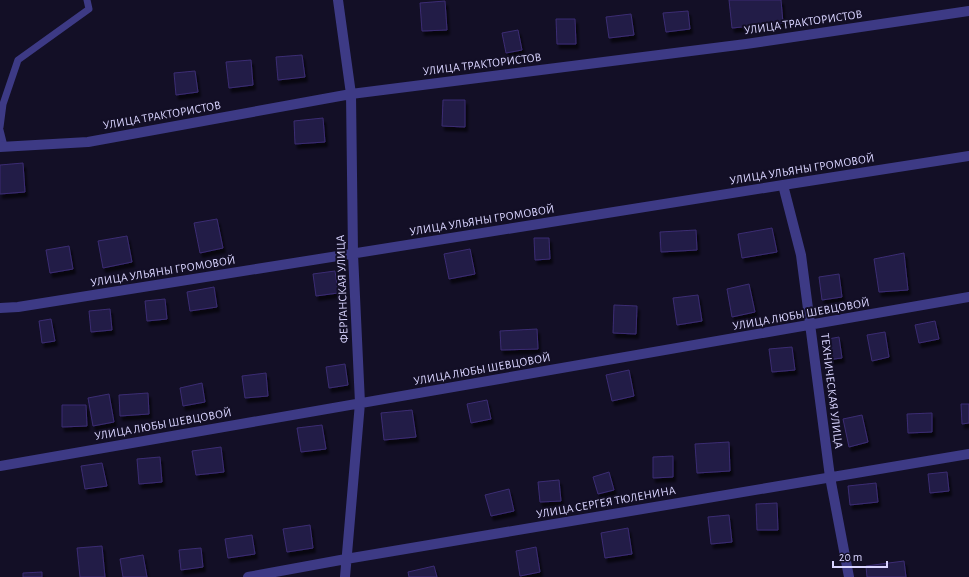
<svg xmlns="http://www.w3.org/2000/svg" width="969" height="577" viewBox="0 0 969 577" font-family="'Alegreya Sans',sans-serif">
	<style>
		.building { fill: #241b47; stroke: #3b2d73; filter: url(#shadow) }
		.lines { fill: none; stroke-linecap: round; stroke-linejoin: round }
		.lane { stroke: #3d3a85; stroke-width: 7 }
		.street { stroke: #3d3a85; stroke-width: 10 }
		.labels { text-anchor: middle; stroke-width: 4; stroke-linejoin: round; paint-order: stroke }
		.street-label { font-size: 12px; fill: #d9d4ff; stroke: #130f26 }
	</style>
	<defs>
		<filter id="shadow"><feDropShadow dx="2.5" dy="4.5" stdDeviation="1" flood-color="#0009"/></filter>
	</defs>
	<rect width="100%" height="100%" fill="#130f26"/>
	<path class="building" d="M 729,0 L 781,0 L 783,23 L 732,28 Z
		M 445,1 L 447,30 L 422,31 L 420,3 Z
		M 688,11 L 690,29 L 666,32 L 663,13 Z
		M 631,14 L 634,35 L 609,38 L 606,17 Z
		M 556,19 L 575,19 L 576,44 L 557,44 Z
		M 518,30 L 522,50 L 506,53 L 502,33 Z
		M 302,55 L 305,77 L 278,80 L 276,57 Z
		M 251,60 L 253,85 L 229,88 L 226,62 Z
		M 195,71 L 198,92 L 176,95 L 174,73 Z
		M 443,100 L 465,100 L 465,127 L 442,126 Z
		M 323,118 L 325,142 L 295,144 L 294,121 Z
		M 23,163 L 25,192 L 0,194 L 0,165 Z
		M 217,219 L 223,248 L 200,253 L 194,223 Z
		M 772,228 L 777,252 L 742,258 L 738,234 Z
		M 696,230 L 697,250 L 661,252 L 660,232 Z
		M 127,236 L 132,262 L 103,268 L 98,241 Z
		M 534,238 L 549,238 L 550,259 L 535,260 Z
		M 69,246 L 73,269 L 50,273 L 46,250 Z
		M 470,249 L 475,274 L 449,279 L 444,254 Z
		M 904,253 L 908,290 L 879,292 L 874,259 Z
		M 335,271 L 338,293 L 316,296 L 313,274 Z
		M 839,274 L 842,297 L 822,300 L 819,277 Z
		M 749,284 L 755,312 L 732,317 L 727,289 Z
		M 214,287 L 217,307 L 190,311 L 187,292 Z
		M 698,295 L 702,321 L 677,325 L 673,298 Z
		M 165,299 L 167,319 L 147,321 L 145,301 Z
		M 614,305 L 637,306 L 636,334 L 613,333 Z
		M 110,309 L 112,330 L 91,332 L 89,311 Z
		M 51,319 L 55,341 L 42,343 L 39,321 Z
		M 935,321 L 939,339 L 919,343 L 915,325 Z
		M 537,329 L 538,349 L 501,350 L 500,331 Z
		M 885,332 L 889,357 L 872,361 L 867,335 Z
		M 839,337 L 842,358 L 826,360 L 823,340 Z
		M 792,347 L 795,370 L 772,372 L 769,349 Z
		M 345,364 L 348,385 L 329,388 L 326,367 Z
		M 629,370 L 634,396 L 612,401 L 606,375 Z
		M 266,373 L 268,396 L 245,398 L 242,376 Z
		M 202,383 L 205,402 L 183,406 L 180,388 Z
		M 148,393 L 149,414 L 120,416 L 119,395 Z
		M 109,394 L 114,422 L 93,426 L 88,398 Z
		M 487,400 L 491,419 L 471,423 L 467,404 Z
		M 961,404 L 969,404 L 969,423 L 962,424 Z
		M 62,405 L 86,405 L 87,426 L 62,427 Z
		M 412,410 L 416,437 L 384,440 L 381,413 Z
		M 932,413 L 932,432 L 908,433 L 907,414 Z
		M 862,415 L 868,442 L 849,447 L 843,419 Z
		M 322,425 L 326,449 L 301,452 L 297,428 Z
		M 729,442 L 730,471 L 697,473 L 695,444 Z
		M 221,447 L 224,472 L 196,475 L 192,451 Z
		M 673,456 L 673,477 L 653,478 L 653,457 Z
		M 160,457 L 162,482 L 139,484 L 137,459 Z
		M 102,463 L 107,486 L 85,489 L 81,466 Z
		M 609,472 L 614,490 L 598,494 L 593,477 Z
		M 947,472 L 949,491 L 930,493 L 928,474 Z
		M 559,480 L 561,501 L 540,502 L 538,482 Z
		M 876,483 L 878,502 L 850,505 L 848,486 Z
		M 509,489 L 514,511 L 491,516 L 485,495 Z
		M 777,503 L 778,530 L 757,530 L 756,504 Z
		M 729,515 L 732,542 L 711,544 L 708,517 Z
		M 310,525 L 313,548 L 287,552 L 283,529 Z
		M 628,528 L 632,554 L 605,558 L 601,533 Z
		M 252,535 L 255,554 L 228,558 L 225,539 Z
		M 102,546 L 105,577 L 80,577 L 77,548 Z
		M 536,547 L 540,572 L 520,576 L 516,551 Z
		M 201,548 L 203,567 L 181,570 L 179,550 Z
		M 143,555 L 147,577 L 123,577 L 120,559 Z
		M 904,561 L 906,577 L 867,577 L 866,566 Z
		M 434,566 L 437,577 L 409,577 L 408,572 Z
		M 42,572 L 42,577 L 23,577 L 23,573 Z"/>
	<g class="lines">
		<path class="lane" d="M 0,127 L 3,104 L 18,60 L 89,9 L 87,0
			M 0,130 L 4,146"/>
		<path class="street" d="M 338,0 L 351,94 L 353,254 L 360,403 L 345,577
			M 0,147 L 88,142 L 351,94 L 746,44 L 969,11
			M 783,185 L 801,255 L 830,477 L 849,577
			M 0,308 L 18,307 L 783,185 L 969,156
			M 0,466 L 969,297
			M 248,577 L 346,559 L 969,454"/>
	</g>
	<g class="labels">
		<g class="street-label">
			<text transform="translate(803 22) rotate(-8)" y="4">УЛИЦА ТРАКТОРИСТОВ</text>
			<text transform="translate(482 64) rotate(-7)" y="4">УЛИЦА ТРАКТОРИСТОВ</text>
			<text transform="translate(162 115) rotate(-10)" y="4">УЛИЦА ТРАКТОРИСТОВ</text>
			<text transform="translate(802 169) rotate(-9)" y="4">УЛИЦА УЛЬЯНЫ ГРОМОВОЙ</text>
			<text transform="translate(482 220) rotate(-9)" y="4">УЛИЦА УЛЬЯНЫ ГРОМОВОЙ</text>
			<text transform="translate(163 271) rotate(-9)" y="4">УЛИЦА УЛЬЯНЫ ГРОМОВОЙ</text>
			<text transform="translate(342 289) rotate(-92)" y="4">ФЕРГАНСКАЯ УЛИЦА</text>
			<text transform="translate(801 314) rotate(-10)" y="4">УЛИЦА ЛЮБЫ ШЕВЦОВОЙ</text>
			<text transform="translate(482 369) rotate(-10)" y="4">УЛИЦА ЛЮБЫ ШЕВЦОВОЙ</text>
			<text transform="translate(832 391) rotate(83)" y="4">ТЕХНИЧЕСКАЯ УЛИЦА</text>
			<text transform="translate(163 424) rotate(-10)" y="4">УЛИЦА ЛЮБЫ ШЕВЦОВОЙ</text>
			<text transform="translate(606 502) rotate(-10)" y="4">УЛИЦА СЕРГЕЯ ТЮЛЕНИНА</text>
		</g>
	</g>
	<path d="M833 561v6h54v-6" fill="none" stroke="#d9d4ff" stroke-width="2"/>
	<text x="839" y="561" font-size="12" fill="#d9d4ff" stroke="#130f26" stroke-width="3" paint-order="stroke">20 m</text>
</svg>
